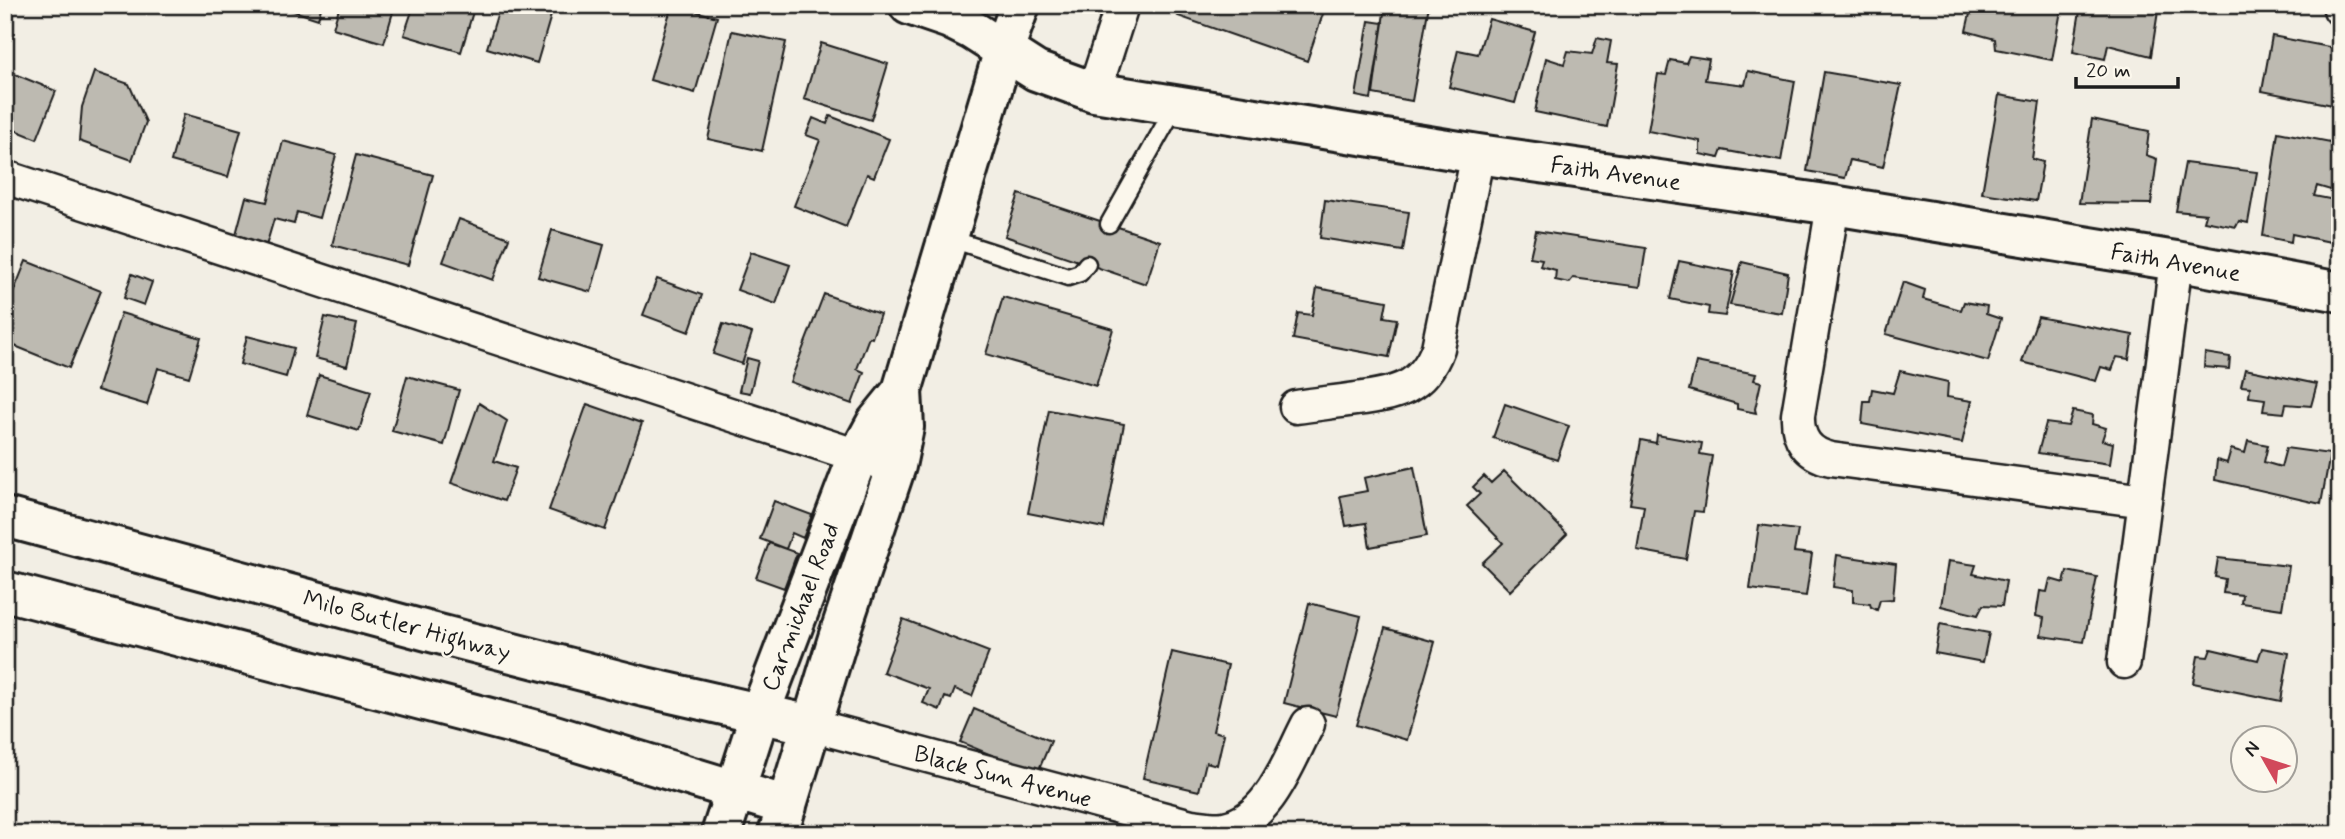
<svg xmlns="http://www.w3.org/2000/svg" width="2345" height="839" viewBox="0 0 2345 839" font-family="Mynerve,sans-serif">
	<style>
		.building { fill: #bdbab1; stroke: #1c1c1c; stroke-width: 2 }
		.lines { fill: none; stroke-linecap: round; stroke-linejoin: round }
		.service-casing { stroke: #1c1c1c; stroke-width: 21 }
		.minor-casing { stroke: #1c1c1c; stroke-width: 37 }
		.tertiary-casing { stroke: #1c1c1c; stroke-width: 44 }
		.primary-casing { stroke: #1c1c1c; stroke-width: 44 }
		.service { stroke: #fbf7ec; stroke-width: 16 }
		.minor { stroke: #fbf7ec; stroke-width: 32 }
		.tertiary { stroke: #fbf7ec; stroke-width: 38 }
		.primary { stroke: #fbf7ec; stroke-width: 38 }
		.labels { text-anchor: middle; stroke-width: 5; stroke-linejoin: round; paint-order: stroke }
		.street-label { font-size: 24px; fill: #1c1c1c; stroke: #fbf7ec }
	</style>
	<rect width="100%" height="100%" fill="#f2eee4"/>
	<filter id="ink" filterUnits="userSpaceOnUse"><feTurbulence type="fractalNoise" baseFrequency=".0143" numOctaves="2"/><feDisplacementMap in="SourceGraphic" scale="14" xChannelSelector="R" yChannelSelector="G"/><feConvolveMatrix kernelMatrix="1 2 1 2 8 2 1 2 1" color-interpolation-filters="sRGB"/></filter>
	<g filter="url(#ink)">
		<path class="building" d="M 275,5 L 322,5 L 318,19 Z
			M 340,5 L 395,5 L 384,43 L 333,28 Z
			M 414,5 L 475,5 L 461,52 L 404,35 Z
			M 500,5 L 554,5 L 537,63 L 487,48 Z
			M 672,5 L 717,17 L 695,93 L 650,80 Z
			M 1182,5 L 1326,5 L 1307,61 L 1178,16 Z
			M 1385,5 L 1429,5 L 1412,101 L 1373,94 Z
			M 1972,5 L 2062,5 L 2052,60 L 1996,49 L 1995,39 L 1966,31 Z
			M 2081,5 L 2159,5 L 2151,56 L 2108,45 L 2105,59 L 2073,52 Z
			M 1489,19 L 1535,32 L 1515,103 L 1449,87 L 1458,50 L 1478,54 Z
			M 1369,21 L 1383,23 L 1371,99 L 1356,96 Z
			M 732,31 L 786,42 L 762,151 L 708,139 Z
			M 2272,36 L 2340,49 L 2340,72 L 2333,105 L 2262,91 Z
			M 1597,38 L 1611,41 L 1607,63 L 1618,64 L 1607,127 L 1535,112 L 1546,58 L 1564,64 L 1568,51 L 1592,54 Z
			M 821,43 L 888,64 L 871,120 L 804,99 Z
			M 1689,56 L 1709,59 L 1705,80 L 1745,85 L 1748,71 L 1795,81 L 1781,161 L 1722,150 L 1719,158 L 1700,154 L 1700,141 L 1648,131 L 1658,74 L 1666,75 L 1670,60 L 1686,63 Z
			M 5,70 L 56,91 L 37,139 L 5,126 Z
			M 94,72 L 129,84 L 146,122 L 132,160 L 79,141 L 82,107 Z
			M 1824,72 L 1901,85 L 1883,167 L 1850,160 L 1845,178 L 1807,171 Z
			M 1999,95 L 2040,102 L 2032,159 L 2043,162 L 2036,201 L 1982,193 Z
			M 184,114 L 241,130 L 228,177 L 171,161 Z
			M 830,116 L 889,139 L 874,177 L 867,174 L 846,227 L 794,206 L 820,140 L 806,135 L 813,118 L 827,124 Z
			M 2092,119 L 2149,131 L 2146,155 L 2157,159 L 2151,204 L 2079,203 Z
			M 2278,132 L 2336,143 L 2334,191 L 2317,186 L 2314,196 L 2340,201 L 2340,244 L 2292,234 L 2291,242 L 2263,236 Z
			M 283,141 L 336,155 L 319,218 L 297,212 L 294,224 L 274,219 L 266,246 L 235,238 L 246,197 L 267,202 Z
			M 356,155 L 433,175 L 408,265 L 332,245 Z
			M 2185,163 L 2257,172 L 2248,223 L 2239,221 L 2236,227 L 2204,221 L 2206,214 L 2176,211 Z
			M 1019,194 L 1160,241 L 1146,284 L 1005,236 Z
			M 1325,200 L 1409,212 L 1403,251 L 1320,238 Z
			M 459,219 L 509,238 L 493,280 L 443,262 Z
			M 552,230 L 604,245 L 591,292 L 538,277 Z
			M 1536,231 L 1646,248 L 1640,287 L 1573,278 L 1569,283 L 1555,280 L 1556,270 L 1540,266 L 1542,259 L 1530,257 Z
			M 751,252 L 790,265 L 776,304 L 737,290 Z
			M 26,261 L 101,291 L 69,368 L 5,342 L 5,313 Z
			M 1679,261 L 1734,272 L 1725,316 L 1708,314 L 1709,307 L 1670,299 Z
			M 1742,262 L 1788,273 L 1782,313 L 1730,305 Z
			M 132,274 L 152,282 L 144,305 L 124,298 Z
			M 657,279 L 702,295 L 689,332 L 643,315 Z
			M 1903,282 L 1925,290 L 1923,299 L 1961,310 L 1964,302 L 1987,306 L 1986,314 L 2001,319 L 1988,361 L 1886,334 Z
			M 1317,288 L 1387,301 L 1384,317 L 1397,319 L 1389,357 L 1293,339 L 1298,313 L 1312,315 Z
			M 824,294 L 880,314 L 872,338 L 869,337 L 857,369 L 864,372 L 852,404 L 790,382 Z
			M 1003,297 L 1113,329 L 1096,386 L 986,354 Z
			M 121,313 L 201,338 L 189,377 L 158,368 L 147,405 L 97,390 Z
			M 325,317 L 357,324 L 347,366 L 315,358 Z
			M 2038,317 L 2133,335 L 2129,359 L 2117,357 L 2112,370 L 2101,367 L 2096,381 L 2022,362 Z
			M 723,324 L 752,333 L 742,364 L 713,354 Z
			M 247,336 L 294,348 L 286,377 L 240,364 Z
			M 2205,353 L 2230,357 L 2229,369 L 2204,367 Z
			M 747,358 L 758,361 L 750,393 L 739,391 Z
			M 1696,362 L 1756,374 L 1754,380 L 1761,382 L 1755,409 L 1756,413 L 1737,409 L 1737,404 L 1689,390 Z
			M 2245,369 L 2317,384 L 2311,406 L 2286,404 L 2284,413 L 2263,411 L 2265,399 L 2249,397 L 2250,387 L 2241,386 Z
			M 1900,371 L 1948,382 L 1947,397 L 1972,401 L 1962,443 L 1862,424 L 1864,401 L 1870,401 L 1872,389 L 1893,393 Z
			M 319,375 L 371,391 L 359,431 L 307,415 Z
			M 407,376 L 459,390 L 444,445 L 392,431 Z
			M 479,403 L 507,421 L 494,461 L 516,468 L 504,501 L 451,483 Z
			M 587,404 L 642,423 L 605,530 L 549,510 Z
			M 1505,404 L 1569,426 L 1557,460 L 1493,438 Z
			M 1049,410 L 1124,424 L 1104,528 L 1028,513 Z
			M 2073,411 L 2093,415 L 2092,424 L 2106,428 L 2102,440 L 2113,443 L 2110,464 L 2038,453 L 2046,423 L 2068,426 Z
			M 1657,435 L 1702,443 L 1700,454 L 1712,456 L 1703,512 L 1694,511 L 1686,559 L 1637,550 L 1644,506 L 1630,504 L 1641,440 L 1656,443 Z
			M 2248,441 L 2268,445 L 2264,462 L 2281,467 L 2286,448 L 2330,454 L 2321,504 L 2215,480 L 2217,460 L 2227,463 L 2231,449 L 2245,453 Z
			M 1414,467 L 1427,536 L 1370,547 L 1366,523 L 1346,526 L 1340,496 L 1367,491 L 1364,478 Z
			M 1504,471 L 1567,534 L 1510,591 L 1482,563 L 1503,543 L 1467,506 L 1480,494 L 1473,487 L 1484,476 L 1491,483 Z
			M 774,501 L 812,515 L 803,538 L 792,533 L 786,549 L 760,539 Z
			M 1759,525 L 1798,530 L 1794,552 L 1812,554 L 1806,596 L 1750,589 Z
			M 769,543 L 797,553 L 784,588 L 756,578 Z
			M 1837,555 L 1896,564 L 1893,599 L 1880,600 L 1877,610 L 1871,607 L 1870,604 L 1853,602 L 1853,590 L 1833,587 Z
			M 2218,558 L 2289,566 L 2282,609 L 2241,603 L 2242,595 L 2223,593 L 2225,579 L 2215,577 Z
			M 1948,561 L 1976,565 L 1973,574 L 2006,581 L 2002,606 L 1983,605 L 1978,615 L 1941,606 Z
			M 2067,571 L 2097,577 L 2084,642 L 2041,636 L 2044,618 L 2036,616 L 2040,591 L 2047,592 L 2050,579 L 2064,583 Z
			M 1309,603 L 1361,616 L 1336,716 L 1284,703 Z
			M 903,619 L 989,652 L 972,696 L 955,689 L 951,699 L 945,697 L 940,710 L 923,703 L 929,689 L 883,672 Z
			M 1940,624 L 1989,633 L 1983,662 L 1935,653 Z
			M 1385,628 L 1435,642 L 1407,740 L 1356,725 Z
			M 2262,648 L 2289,653 L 2281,701 L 2193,683 L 2198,656 L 2208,657 L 2211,649 L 2258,660 Z
			M 1172,652 L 1228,665 L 1213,731 L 1224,734 L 1217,765 L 1206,762 L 1199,791 L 1143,778 Z
			M 974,709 L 1051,741 L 1037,774 L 960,742 Z"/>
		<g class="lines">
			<g class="service-casing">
				<path id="service" d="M 1109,224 L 1176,105
					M 948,238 L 1068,277 L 1080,273 L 1087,264"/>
			</g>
			<g class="minor-casing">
				<path id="minor" d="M 2339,5 L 2340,9
					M 1094,92 L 1122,5
					M 5,177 L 858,456 L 896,466
					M 1833,205 L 1798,415 C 1797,439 1808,454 1831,459 L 2145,501
					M 1296,407 C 1316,404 1336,402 1356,399 C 1396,394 1423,389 1438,348 L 1478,154
					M 2124,662 L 2176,261
					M 811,725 L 1191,826 C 1202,827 1214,830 1224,828 C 1269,821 1289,760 1308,724"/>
			</g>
			<g class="tertiary-casing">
				<path id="tertiary" d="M 909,5 L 950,19 L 972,30 L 1036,71 L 1094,92 L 1478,154 L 1833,205 L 2176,261 L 2340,292"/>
			</g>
			<g class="primary-casing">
				<path id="primary" d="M 5,517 L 431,632 L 645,687 L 811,725
					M 5,591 L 551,734 L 787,806
					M 721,834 L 760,713 L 858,456 L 876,423 L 902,391
					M 778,834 L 838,638 L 896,466 L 904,427 L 902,391 L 1004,50 L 1020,5"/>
			</g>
			<use href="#service" class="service"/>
			<use href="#minor" class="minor"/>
			<use href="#tertiary" class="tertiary"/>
			<use href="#primary" class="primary"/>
		</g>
	</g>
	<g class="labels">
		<g class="street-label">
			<text transform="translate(1616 173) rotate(8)" y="8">Faith Avenue</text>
			<text transform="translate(2176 262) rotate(10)" y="8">Faith Avenue</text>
			<text transform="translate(800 607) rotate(-69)" y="8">Carmichael Road</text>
			<text transform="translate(407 625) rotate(15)" y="8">Milo Butler Highway</text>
			<text transform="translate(1003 776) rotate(15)" y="8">Black Sun Avenue</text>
		</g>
	</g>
	<rect width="2345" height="839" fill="none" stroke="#fbf7ec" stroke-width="28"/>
	<rect x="14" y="14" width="2317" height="811" fill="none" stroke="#1c1c1c" stroke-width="2.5" filter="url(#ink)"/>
	<g transform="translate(2264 759) rotate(309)"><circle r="33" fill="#fbf7ec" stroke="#a29f99" stroke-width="2"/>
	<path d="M0-5L12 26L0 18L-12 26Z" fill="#d1495b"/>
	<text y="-10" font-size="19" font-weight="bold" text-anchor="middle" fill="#1c1c1c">N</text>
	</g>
	<path d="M2076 77v10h102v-10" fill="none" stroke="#1c1c1c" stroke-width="3.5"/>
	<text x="2086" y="77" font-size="21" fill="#1c1c1c" stroke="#fbf7ec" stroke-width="5" paint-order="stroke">20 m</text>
</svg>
